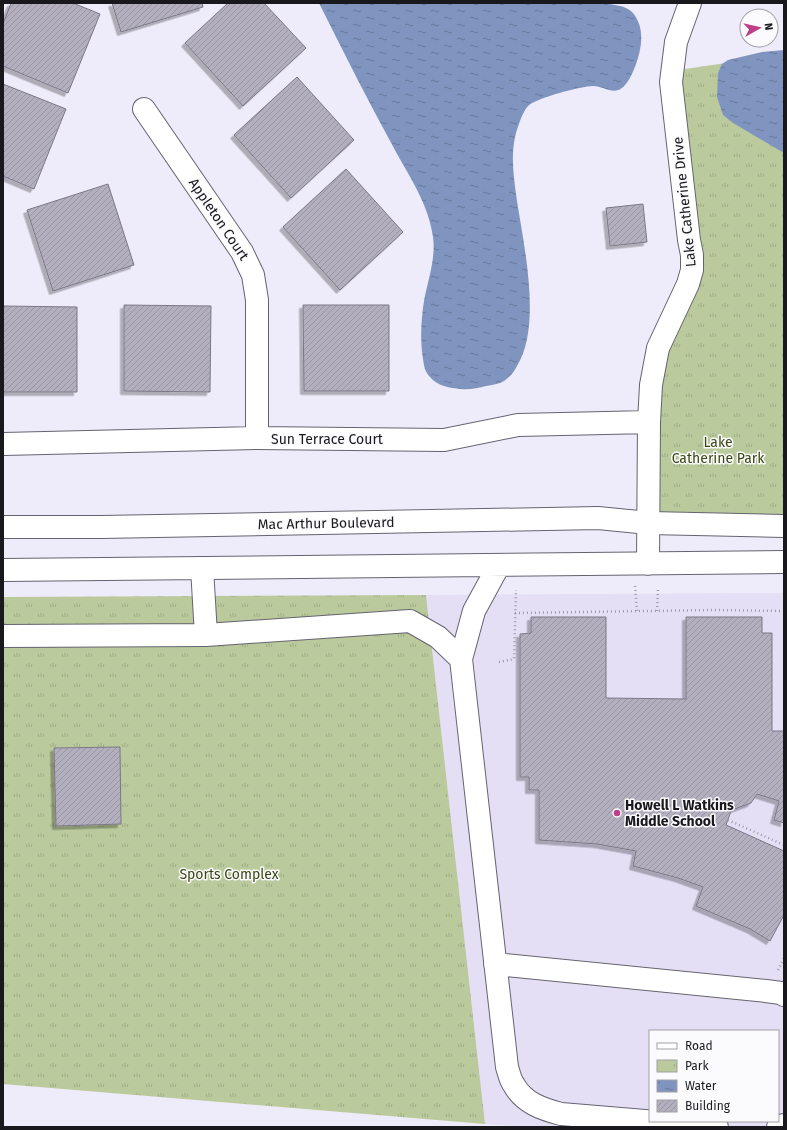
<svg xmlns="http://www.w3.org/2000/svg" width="787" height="1130" viewBox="0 0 787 1130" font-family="'Fira Sans',sans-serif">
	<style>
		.built { fill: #e4dff5; fill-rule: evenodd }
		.park { fill: url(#park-tufts) }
		.water { fill: url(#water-ripples) }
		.building { fill: url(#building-hatch); stroke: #7b7886; filter: url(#shadow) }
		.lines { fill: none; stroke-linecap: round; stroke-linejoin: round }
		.minor-casing { stroke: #666371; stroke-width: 24 }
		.path { stroke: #9d9ba6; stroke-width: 2.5; stroke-dasharray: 1 3; stroke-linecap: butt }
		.minor { stroke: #fff; stroke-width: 22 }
		.poi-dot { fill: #be3e88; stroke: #fbfafd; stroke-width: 1.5 }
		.labels { text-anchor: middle; stroke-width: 3; stroke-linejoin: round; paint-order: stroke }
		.street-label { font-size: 14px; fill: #19181d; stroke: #fbfafd }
		.park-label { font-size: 14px; fill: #384711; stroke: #fbfafd }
		.poi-label { font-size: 14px; font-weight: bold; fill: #19181d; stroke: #fbfafd; text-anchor: start }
	</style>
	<defs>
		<pattern id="park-tufts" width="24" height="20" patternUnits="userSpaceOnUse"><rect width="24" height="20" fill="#baca9c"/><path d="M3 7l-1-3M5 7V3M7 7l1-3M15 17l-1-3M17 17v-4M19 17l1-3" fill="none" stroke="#9fad86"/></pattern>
		<pattern id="water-ripples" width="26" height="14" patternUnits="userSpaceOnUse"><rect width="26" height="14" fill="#7f95c0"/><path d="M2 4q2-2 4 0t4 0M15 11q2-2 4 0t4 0" fill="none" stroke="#67799b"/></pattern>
		<pattern id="building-hatch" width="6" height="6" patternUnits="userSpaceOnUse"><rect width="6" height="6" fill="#b3afbe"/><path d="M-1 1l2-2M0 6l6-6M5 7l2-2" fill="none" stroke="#9996a3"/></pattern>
		<filter id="shadow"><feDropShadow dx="-3.5" dy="3.5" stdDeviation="0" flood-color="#0004"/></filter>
	</defs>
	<rect width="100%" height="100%" fill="#eeebfa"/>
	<path class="built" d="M 784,593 L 784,1127 L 530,1127 L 485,1124 L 426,595 ZM 650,1031 L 778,1031 L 778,1121 L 650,1121 Z"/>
	<path class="park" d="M 733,62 L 784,149 L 784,519 L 654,518 L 663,350 L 696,270 L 678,70 Z
		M 426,595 L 485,1124 L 3,1084 L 3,597 Z"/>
	<path class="water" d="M 319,3 L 604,3 C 613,5 625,5 632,12 C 637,17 641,27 641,34 C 643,48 633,80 622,88 C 613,95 603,86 593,86 C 582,86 536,98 528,106 C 522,113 519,124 516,133 C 510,155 514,179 517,201 C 524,246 542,326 517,366 C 514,372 510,377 504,381 C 499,384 492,385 486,386 C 478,388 469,390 461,389 C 450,388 437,386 430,377 C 425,372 424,366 423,359 C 420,340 421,320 424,301 C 428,280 436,258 433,237 C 429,206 411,179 396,152 C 369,103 344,53 319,3 Z
		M 784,50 L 784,153 L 733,123 L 723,115 L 717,97 L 718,73 L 722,64 L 728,60 L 762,52 Z"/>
	<path class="building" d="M 11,3 L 73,3 L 100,14 L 68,93 L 3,66 L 3,24 Z
		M 112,3 L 202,3 L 203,7 L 121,32 Z
		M 228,3 L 264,3 L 306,48 L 243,106 L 185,43 Z
		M 297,77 L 354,140 L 291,198 L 234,135 Z
		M 3,84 L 66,109 L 34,189 L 3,176 Z
		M 346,169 L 403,232 L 340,290 L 283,227 Z
		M 108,184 L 134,265 L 53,291 L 27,210 Z
		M 643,204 L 647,242 L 610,246 L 606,208 Z
		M 124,305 L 211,306 L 210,392 L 124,391 Z
		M 303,305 L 389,305 L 389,391 L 304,391 Z
		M 3,306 L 77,307 L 77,392 L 3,392 Z
		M 531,617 L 606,617 L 606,698 L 686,699 L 686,617 L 762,617 L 762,633 L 772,633 L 772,731 L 784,731 L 784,823 L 774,820 L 779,801 L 757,794 L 751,803 L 732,810 L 730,814 L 726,825 L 784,851 L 784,915 L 770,941 L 750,929 L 696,906 L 703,887 L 678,878 L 633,866 L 636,851 L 597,844 L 539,840 L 539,790 L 529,790 L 529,777 L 520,777 L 520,634 L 531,633 Z
		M 120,747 L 121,824 L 56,826 L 54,748 Z"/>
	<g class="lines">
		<g class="minor-casing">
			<path id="minor" d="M 144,109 L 242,252 L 253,275 L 257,300 L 257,438
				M 3,444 L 257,438 L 444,440 L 518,425 L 649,422
				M 3,527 L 101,527 L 598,518 L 649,523 L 784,526
				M 648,564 L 649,422 L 651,385 L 658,348 L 688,284 L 692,270 L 692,255 L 689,240 L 671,82 L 676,42 L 690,3
				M 202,568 L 206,635
				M 3,570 L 784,562
				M 3,636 L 206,635 L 410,621 L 438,637 L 461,659 L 474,611 L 499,565
				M 461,659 L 507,1067 C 509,1073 510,1080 514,1085 C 524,1103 542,1109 561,1114 L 717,1127
				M 495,964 L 766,991 L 781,993 L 784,995
				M 778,1127 L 784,1125"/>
		</g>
		<path class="path" d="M 635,586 L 637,611
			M 657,611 L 658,588
			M 515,613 L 713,610 L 784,611
			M 499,662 L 514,659 L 516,590
			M 728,820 L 784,845
			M 778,970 L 784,958"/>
		<use href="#minor" class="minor"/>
	</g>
	<circle class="poi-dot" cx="617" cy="813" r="4"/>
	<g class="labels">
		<g class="street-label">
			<text transform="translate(684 202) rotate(-96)" y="5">Lake Catherine Drive</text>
			<text transform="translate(219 219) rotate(56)" y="5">Appleton Court</text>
			<text x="327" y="444">Sun Terrace Court</text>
			<text transform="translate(326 523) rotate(-1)" y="5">Mac Arthur Boulevard</text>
		</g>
		<g class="park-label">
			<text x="718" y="447">Lake<tspan x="718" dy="16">Catherine Park</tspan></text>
			<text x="229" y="879">Sports Complex</text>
		</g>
		<g class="poi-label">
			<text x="625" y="810">Howell L Watkins<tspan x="625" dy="16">Middle School</tspan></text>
		</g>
	</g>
	<rect width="787" height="1130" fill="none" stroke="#19181d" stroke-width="8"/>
	<rect x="649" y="1030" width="130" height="92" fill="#fbfafd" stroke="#a1a0a3"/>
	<rect x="657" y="1043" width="20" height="6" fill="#ffffff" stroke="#a1a0a3"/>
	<text x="685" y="1050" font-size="12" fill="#19181d">Road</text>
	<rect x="657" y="1060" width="20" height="12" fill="url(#park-tufts)" stroke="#a1a0a3"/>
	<text x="685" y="1070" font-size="12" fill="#19181d">Park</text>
	<rect x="657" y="1080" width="20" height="12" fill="url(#water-ripples)" stroke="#a1a0a3"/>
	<text x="685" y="1090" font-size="12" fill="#19181d">Water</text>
	<rect x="657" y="1100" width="20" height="12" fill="url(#building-hatch)" stroke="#a1a0a3"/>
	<text x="685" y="1110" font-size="12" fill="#19181d">Building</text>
	<g transform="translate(759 28) rotate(82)"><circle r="19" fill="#fbfafd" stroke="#a1a0a3"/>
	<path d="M0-3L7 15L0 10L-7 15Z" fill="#be3e88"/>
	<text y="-6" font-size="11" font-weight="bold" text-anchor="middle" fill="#19181d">N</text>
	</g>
</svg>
